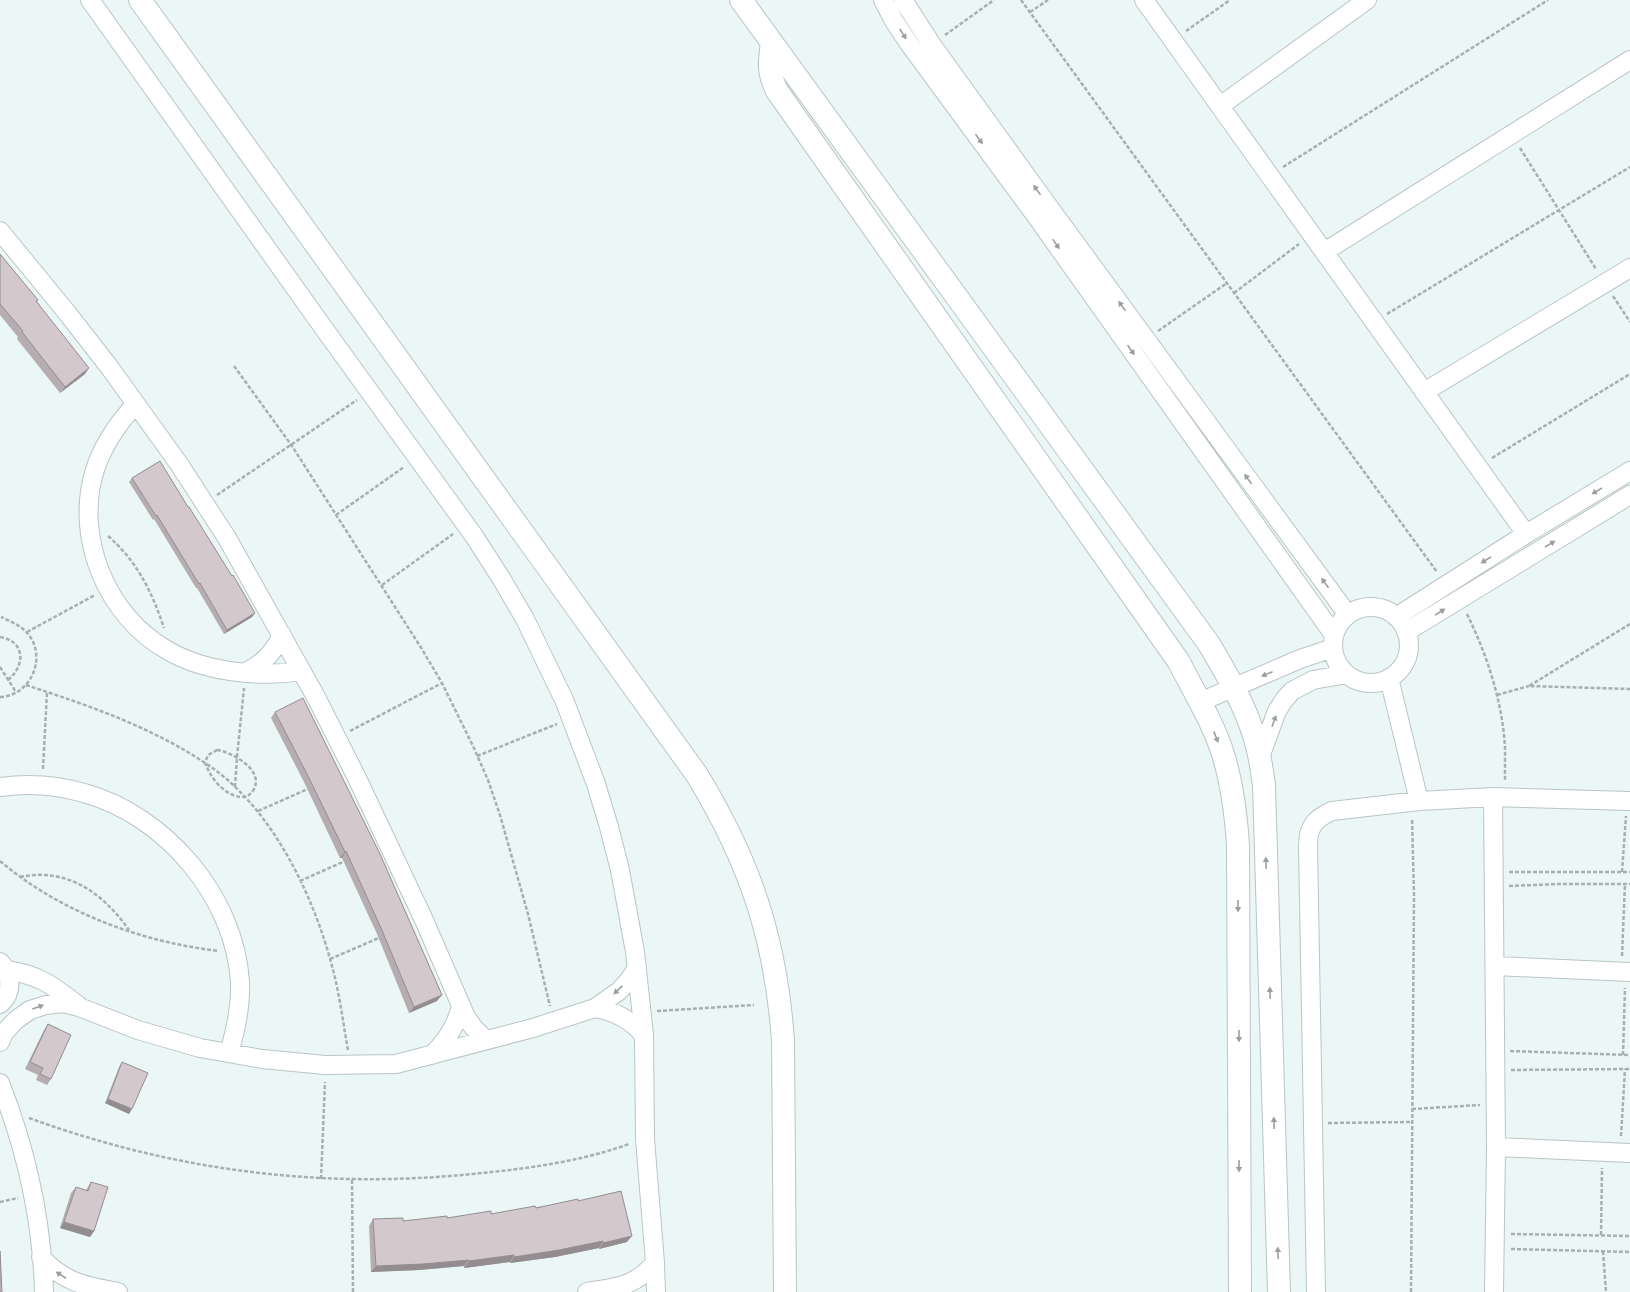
<svg xmlns="http://www.w3.org/2000/svg" width="1630" height="1292" viewBox="0 0 1630 1292" font-family="Arial,sans-serif">
	<style>
		.lines { fill: none; stroke-linecap: round; stroke-linejoin: round }
		.minor-casing { stroke: #bac5c5; stroke-width: 20 }
		.tertiary-casing { stroke: #bac5c5; stroke-width: 24 }
		.path { stroke: #a7b0b0; stroke-width: 2.5; stroke-dasharray: 4 2; stroke-linecap: butt }
		.minor { stroke: #fff; stroke-width: 18 }
		.tertiary { stroke: #fff; stroke-width: 22 }
		.wall { fill: #b5adaf }
		.shaded-wall { fill: #948d8f }
		.building { fill: #d3c9cc; stroke: #948d8f }
		.oneway { fill: #9b9e9e }
	</style>
	<rect width="100%" height="100%" fill="#ebf6f6"/>
	<g class="lines">
		<g class="minor-casing">
			<path id="minor" d="M 90,0 L 325,330 L 474,536 L 501,578 L 525,619 L 565,702 L 596,784 L 609,827 L 620,870 L 635,952 L 644,1035 L 645,1139 L 655,1263 L 656,1292
				M 883,0 L 894,21 L 910,45 L 1036,216 L 1334,635
				M 903,0 L 932,45 L 1049,207 L 1348,615
				M 1144,0 L 1526,534
				M 1220,106 L 1367,0
				M 0,231 L 68,314 L 110,368 L 179,464 L 227,538 L 316,697 L 357,778 L 424,920 L 466,1017 L 473,1027 L 486,1040
				M 1324,252 L 1630,60
				M 1424,392 L 1630,268
				M 136,404 C 117,424 102,446 94,473 C 75,539 107,616 167,650 C 204,672 259,678 302,671
				M1333 645a38 38 0 1 1 76 0a38 38 0 1 1-76 0Z
				M 1396,617 L 1526,534 L 1630,471
				M 1406,632 L 1630,495
				M 246,672 C 263,664 274,652 282,635
				M 1389,678 L 1419,801
				M 1200,702 L 1300,659 L 1333,648
				M 1260,757 L 1277,711 L 1284,700 L 1292,691 L 1313,680 L 1347,674
				M 0,787 C 28,783 57,785 84,793 C 165,815 235,897 240,982 C 241,1007 236,1029 229,1053
				M 1493,797 L 1496,1147 L 1494,1292
				M 0,962 C 12,974 13,993 0,1004
				M 1495,966 L 1630,972
				M 6,970 C 40,975 52,985 79,1006
				M 595,1008 C 615,1011 630,1019 644,1035
				M 0,1042 L 4,1033 L 16,1020 L 30,1010 L 46,1005 L 63,1003 L 79,1007 L 138,1030 L 200,1048 L 262,1059 L 325,1065 L 396,1064 L 533,1028 L 595,1008 L 619,991 L 629,980 L 637,968
				M 432,1055 C 447,1040 456,1026 461,1006
				M 0,1083 C 26,1149 42,1221 44,1292
				M 1496,1147 L 1630,1153
				M 41,1257 C 64,1283 86,1286 118,1292
				M 587,1292 C 617,1287 634,1287 655,1263
				M 1316,1292 L 1308,846 C 1308,827 1314,819 1332,811 L 1419,801 L 1493,797 L 1630,801"/>
		</g>
		<g class="tertiary-casing">
			<path id="tertiary" d="M 140,0 L 697,775 C 750,862 776,939 783,1041 L 785,1292
				M 741,0 L 1209,644 C 1224,670 1240,696 1250,724 C 1258,744 1261,764 1264,785 L 1279,1292
				M 772,43 C 769,63 768,73 777,91 L 1179,662 C 1194,692 1213,722 1223,754 C 1232,783 1236,815 1238,845 L 1240,1292"/>
		</g>
		<path class="path" d="M 1021,0 L 1437,572
			M 1030,12 L 1048,0
			M 1186,31 L 1230,0
			M 945,35 L 994,0
			M 1520,148 L 1596,269
			M 1283,167 L 1548,0
			M 1234,293 L 1299,244
			M 1613,296 L 1630,322
			M 1387,314 L 1630,167
			M 1158,331 L 1227,283
			M 234,366 L 292,446 L 420,646 L 442,683 L 473,746 L 488,780 L 500,815 L 528,914 L 550,1006
			M 1492,458 L 1630,374
			M 217,495 L 357,400
			M 336,515 L 404,467
			M 108,536 C 137,561 152,592 164,628
			M 382,585 L 453,534
			M 1467,614 C 1487,655 1502,700 1505,747 C 1505,758 1505,769 1505,781
			M 1630,624 L 1529,686 L 1630,689
			M 27,632 L 95,595
			M 0,637 C 25,641 26,665 8,680
			M 0,667 L 16,692
			M 26,685 C 90,706 155,728 211,767 C 273,810 315,898 333,970 C 340,996 343,1023 348,1050
			M 1497,695 L 1529,686
			M 0,697 C 30,696 47,659 29,635 C 22,626 12,622 1,617
			M 350,731 L 442,683
			M 217,750 C 232,752 264,770 254,789 C 245,806 224,792 216,782 C 211,776 208,770 205,763 L 208,755 Z
			M 477,756 L 557,724
			M 43,769 L 47,692
			M 235,787 L 237,757 L 244,688
			M 258,811 L 310,788
			M 0,861 C 60,912 141,942 219,951
			M 1509,872 L 1630,872
			M 1622,872 L 1626,816
			M 20,877 C 67,867 103,893 129,930
			M 300,881 L 345,861
			M 1509,886 L 1560,884 L 1630,884
			M 1622,956 L 1625,884
			M 330,959 L 381,937
			M 657,1011 L 754,1005
			M 1510,1051 L 1630,1055
			M 1623,1055 L 1625,988
			M 1511,1070 L 1630,1069
			M 1412,1109 L 1480,1105
			M 29,1118 C 178,1172 325,1190 482,1173 C 532,1168 582,1161 629,1144
			M 1328,1123 L 1411,1122
			M 1621,1136 L 1625,1069
			M 321,1179 L 325,1082
			M 352,1180 L 353,1292
			M 0,1202 L 18,1198
			M 1511,1234 L 1630,1236
			M 1601,1235 L 1602,1168
			M 1511,1249 L 1630,1252
			M 1603,1251 L 1606,1292
			M 1411,1292 L 1414,894 L 1412,818"/>
		<use href="#minor" class="minor"/>
		<use href="#tertiary" class="tertiary"/>
	</g>
	<path class="wall" d="M 0,254 L 38,300 L 37,301 L 85,374 L 60,393 L 17,339 L 18,337 L 0,315 Z
		M 132,478 L 188,507 L 255,613 L 252,617 L 224,634 L 197,588 L 196,588 L 154,519 L 153,520 L 129,482 Z
		M 275,712 L 437,1001 L 409,1013 L 377,934 L 342,858 L 340,858 L 304,782 L 271,718 Z
		M 48,1024 L 51,1079 L 47,1085 L 36,1080 L 38,1075 L 25,1069 L 44,1030 Z
		M 122,1062 L 129,1114 L 105,1103 L 119,1067 Z
		M 91,1182 L 94,1231 L 90,1237 L 60,1228 L 71,1193 L 76,1187 L 86,1190 Z
		M 578,1201 L 627,1242 L 599,1249 L 599,1248 L 555,1257 L 510,1263 L 510,1262 L 464,1268 L 464,1266 L 419,1270 L 371,1272 L 369,1226 L 373,1219 L 403,1221 L 447,1218 L 491,1214 Z"/>
	<path class="shaded-wall" d="M 89,368 L 85,374 L 60,393 L 65,387 Z
		M 255,613 L 252,617 L 224,634 L 227,630 Z
		M 346,851 L 342,858 L 340,858 L 345,852 Z
		M 442,995 L 437,1001 L 409,1013 L 414,1007 Z
		M 108,1099 L 132,1109 L 129,1114 L 105,1103 Z
		M 64,1222 L 94,1231 L 90,1237 L 60,1228 Z
		M 632,1236 L 627,1242 L 599,1249 L 603,1243 Z
		M 603,1241 L 599,1248 L 555,1257 L 510,1263 L 514,1257 Z
		M 514,1255 L 510,1262 L 464,1268 L 469,1261 Z
		M 469,1260 L 464,1266 L 419,1270 L 371,1272 L 376,1266 Z"/>
	<path class="building" d="M 0,254 L 38,300 L 36,301 L 89,368 L 65,387 L 22,332 L 23,331 L 0,304 Z
		M 160,461 L 188,507 L 189,507 L 232,576 L 233,575 L 255,613 L 227,630 L 200,583 L 199,584 L 157,515 L 156,516 L 132,478 Z
		M 303,698 L 380,854 L 442,995 L 414,1007 L 381,928 L 346,851 L 345,852 L 308,776 L 275,712 Z
		M 48,1024 L 71,1035 L 51,1079 L 40,1074 L 43,1068 L 30,1062 Z
		M 122,1062 L 148,1073 L 132,1109 L 108,1099 Z
		M 91,1182 L 108,1187 L 94,1231 L 64,1222 L 76,1187 L 88,1191 Z
		M 621,1191 L 632,1236 L 603,1243 L 603,1241 L 559,1250 L 514,1257 L 514,1255 L 469,1261 L 469,1260 L 423,1264 L 376,1266 L 373,1219 L 403,1218 L 403,1221 L 447,1216 L 447,1218 L 491,1211 L 491,1214 L 535,1206 L 536,1208 L 578,1199 L 578,1201 Z
		M 0,1251 L 2,1292 L 0,1292 Z"/>
	<defs><path id="oneway-solid" d="M-6-.8H1V-3.2L6.5 0L1 3.2V.8H-6Z"/></defs>
	<g class="oneway">
		<use href="#oneway-solid" transform="translate(903 34) rotate(57)"/>
		<use href="#oneway-solid" transform="translate(979 139) rotate(54)"/>
		<use href="#oneway-solid" transform="translate(1037 190) rotate(-126)"/>
		<use href="#oneway-solid" transform="translate(1056 244) rotate(55)"/>
		<use href="#oneway-solid" transform="translate(1122 306) rotate(-126)"/>
		<use href="#oneway-solid" transform="translate(1131 350) rotate(55)"/>
		<use href="#oneway-solid" transform="translate(1248 479) rotate(-126)"/>
		<use href="#oneway-solid" transform="translate(1597 491) rotate(149)"/>
		<use href="#oneway-solid" transform="translate(1550 544) rotate(-31)"/>
		<use href="#oneway-solid" transform="translate(1486 560) rotate(148)"/>
		<use href="#oneway-solid" transform="translate(1325 583) rotate(-126)"/>
		<use href="#oneway-solid" transform="translate(1440 612) rotate(-32)"/>
		<use href="#oneway-solid" transform="translate(1267 674) rotate(158)"/>
		<use href="#oneway-solid" transform="translate(1274 721) rotate(-70)"/>
		<use href="#oneway-solid" transform="translate(1216 737) rotate(69)"/>
		<use href="#oneway-solid" transform="translate(1266 863) rotate(-92)"/>
		<use href="#oneway-solid" transform="translate(1238 906) rotate(90)"/>
		<use href="#oneway-solid" transform="translate(618 990) rotate(137)"/>
		<use href="#oneway-solid" transform="translate(1270 993) rotate(-92)"/>
		<use href="#oneway-solid" transform="translate(38 1007) rotate(-20)"/>
		<use href="#oneway-solid" transform="translate(1239 1036) rotate(90)"/>
		<use href="#oneway-solid" transform="translate(1274 1123) rotate(-92)"/>
		<use href="#oneway-solid" transform="translate(1239 1166) rotate(90)"/>
		<use href="#oneway-solid" transform="translate(1278 1253) rotate(-92)"/>
		<use href="#oneway-solid" transform="translate(61 1275) rotate(-147)"/>
	</g>
</svg>
